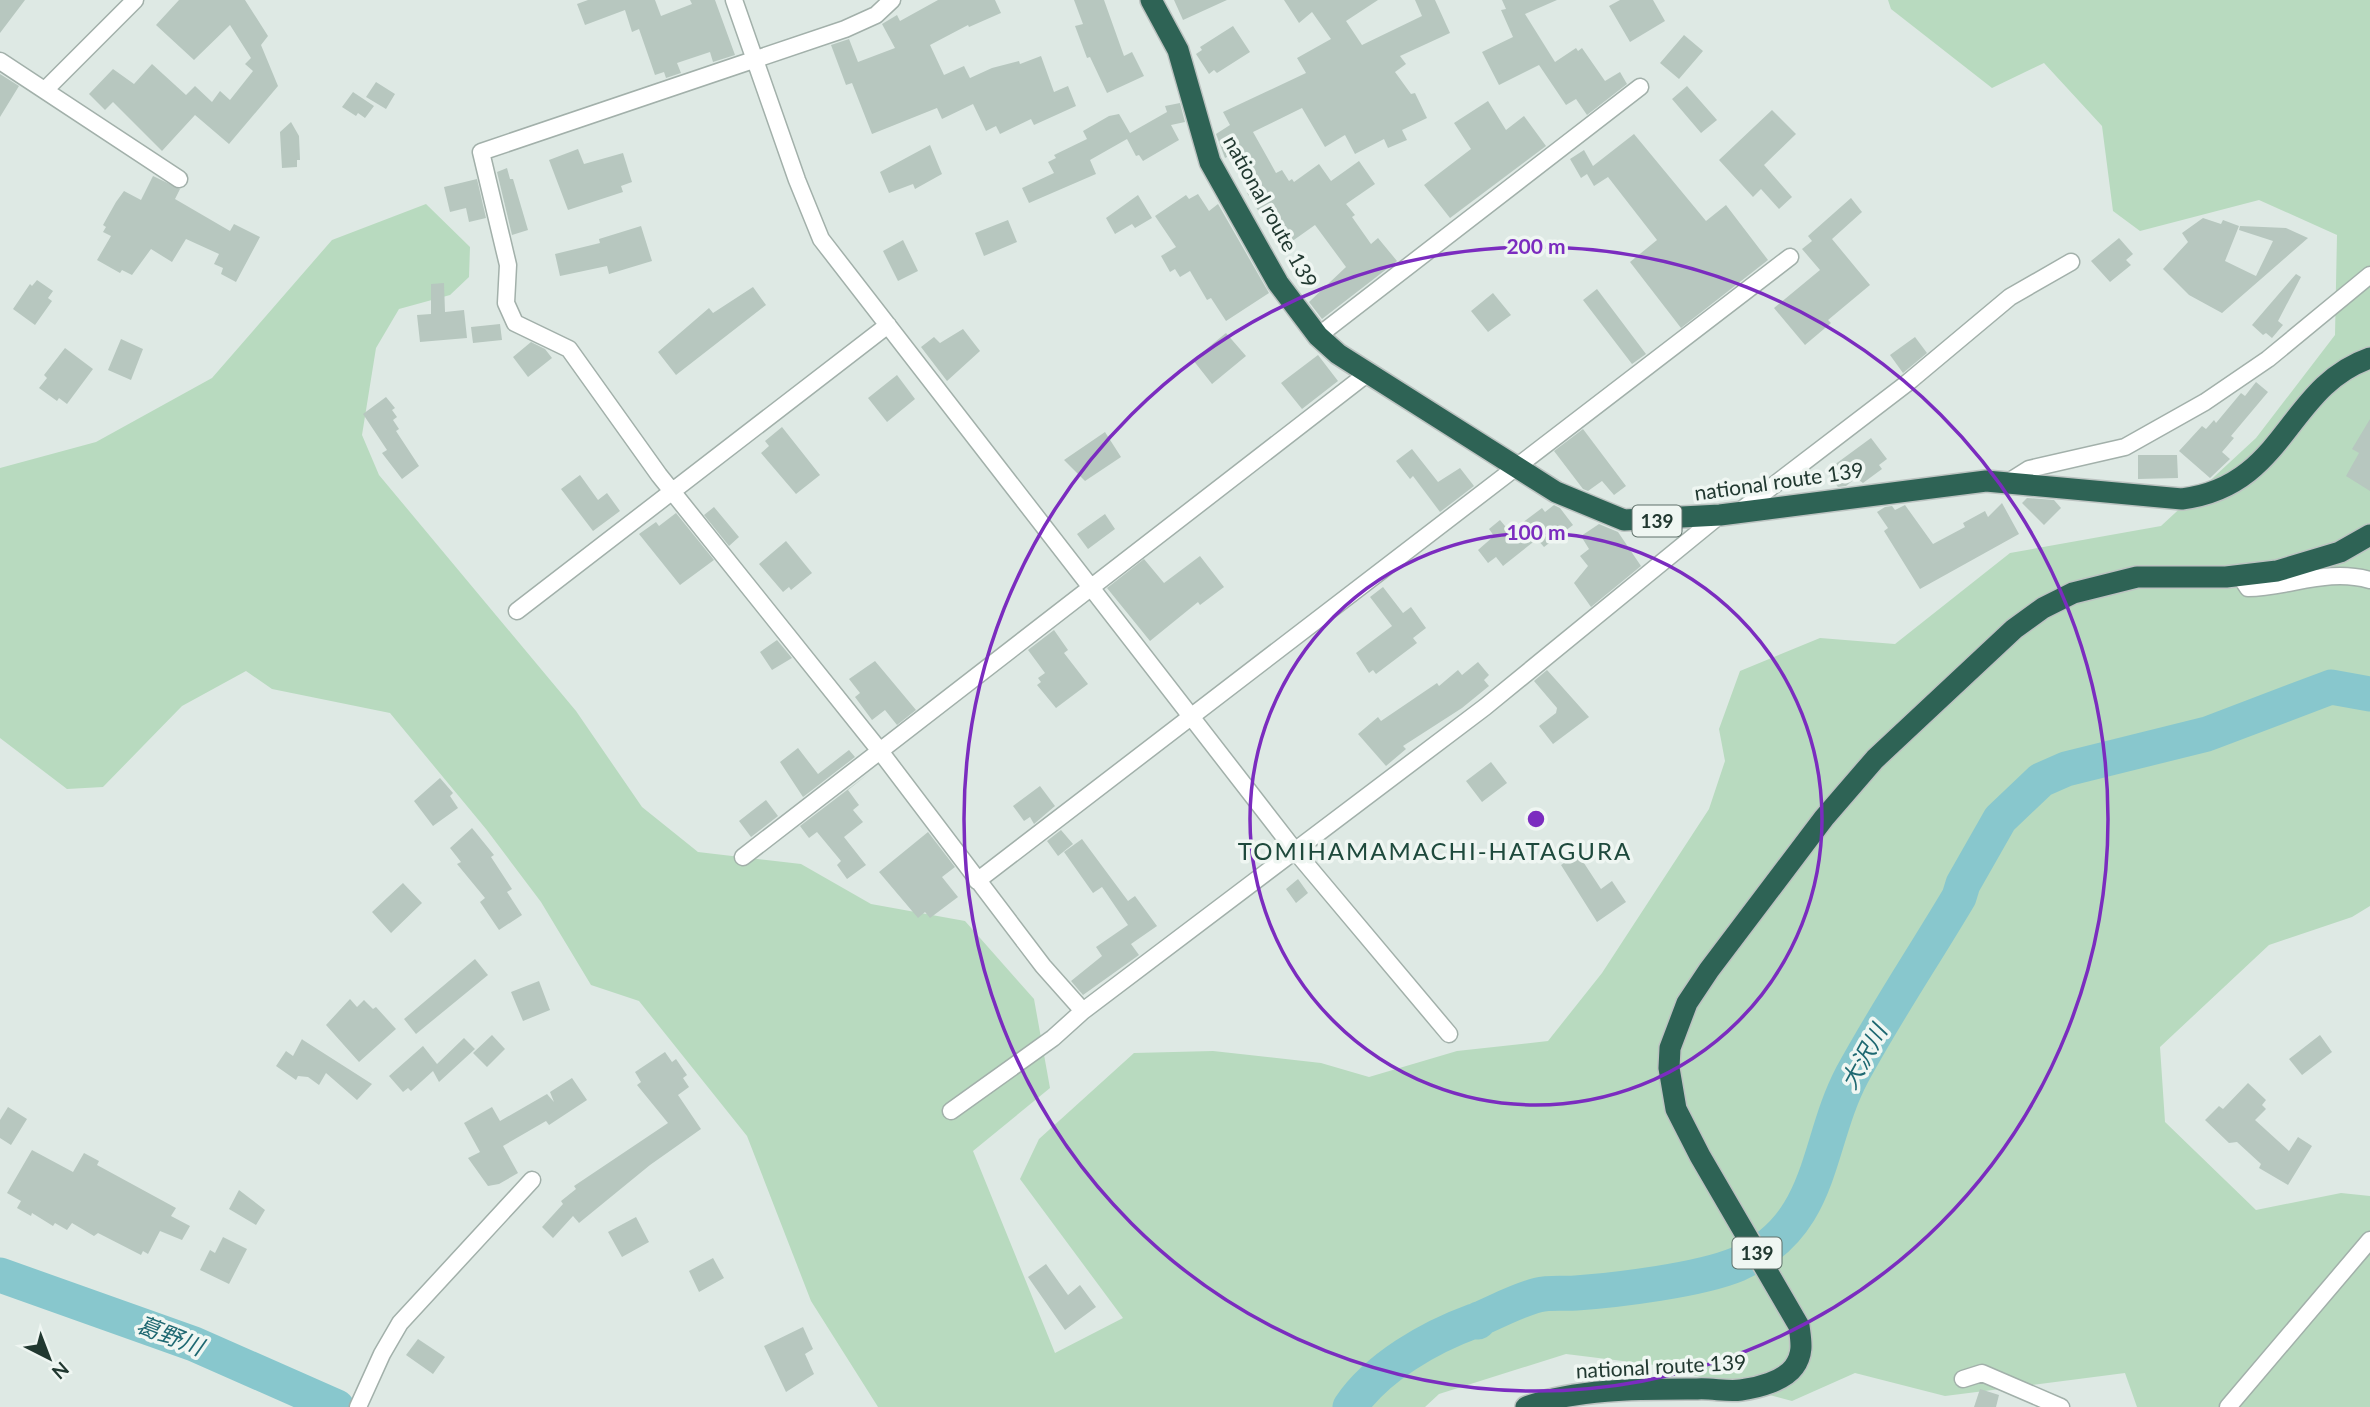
<svg xmlns="http://www.w3.org/2000/svg" width="2370" height="1407" viewBox="0 0 2370 1407" font-family="Lato,'Noto Sans JP',sans-serif">
	<style>
		.green { fill: #b8dabf }
		.lines { fill: none; stroke-linecap: round; stroke-linejoin: round }
		.river { stroke: #88c7cd; stroke-width: 35 }
		.building { fill: #b7c7bf }
		.street-casing { stroke: #a2b0aa; stroke-width: 19 }
		.highway-casing { stroke: #bcc3c1; stroke-width: 24 }
		.street { stroke: #fff; stroke-width: 16 }
		.highway { stroke: #2e6355; stroke-width: 21 }
		.ring { fill: none; stroke: #7b2cbf; stroke-width: 3.5 }
		.labels { text-anchor: middle; stroke-width: 7; stroke-linejoin: round; paint-order: stroke }
		.shield { fill: #eff6f2; stroke: #5f716a; stroke-width: 2 }
		.shield-label { font-size: 19px; font-weight: bold; fill: #213830 }
		.street-label { font-size: 21px; fill: #213830; stroke: #eff6f2 }
		.water-label { font-size: 23px; font-style: italic; fill: #1e6871; stroke: #eff6f2 }
		.quarter-label { font-size: 24px; letter-spacing: 2px; fill: #1e493c; stroke: #eff6f2 }
		.centre { fill: #7b2cbf; stroke: #eff6f2; stroke-width: 3.5 }
		.ring-label { font-size: 21px; text-anchor: middle; font-weight: bold; fill: #7b2cbf; stroke: #eff6f2; stroke-width: 7; stroke-linejoin: round; paint-order: stroke }
	</style>
	<rect width="100%" height="100%" fill="#dee9e4"/>
	<path class="green" d="M 1888,0 L 2370,0 L 2370,906 L 2352,917 L 2269,945 L 2160,1047 L 2165,1122 L 2256,1210 L 2341,1193 L 2370,1196 L 2370,1407 L 2137,1407 L 2125,1373 L 1945,1396 L 1855,1373 L 1792,1401 L 1655,1365 L 1566,1354 L 1439,1394 L 1425,1407 L 878,1407 L 811,1301 L 747,1136 L 639,1001 L 591,985 L 541,902 L 486,829 L 390,713 L 272,689 L 246,671 L 182,706 L 103,787 L 67,789 L 0,738 L 0,468 L 96,442 L 212,378 L 332,240 L 426,204 L 470,247 L 469,277 L 450,295 L 399,309 L 376,348 L 362,435 L 379,475 L 576,711 L 642,807 L 698,852 L 801,864 L 871,904 L 965,921 L 1034,999 L 1050,1088 L 973,1151 L 1055,1353 L 1123,1318 L 1020,1179 L 1039,1139 L 1134,1053 L 1213,1051 L 1321,1063 L 1369,1077 L 1457,1051 L 1548,1041 L 1602,973 L 1709,809 L 1725,761 L 1719,729 L 1740,671 L 1820,638 L 1895,644 L 2010,553 L 2161,526 L 2256,438 L 2335,335 L 2337,235 L 2259,200 L 2140,231 L 2113,211 L 2102,126 L 2044,63 L 1992,88 L 1891,9 Z"/>
	<g class="lines">
		<path class="river" d="M 0,1275 L 194,1344 L 337,1407
			M 1350,1407 C 1377,1367 1430,1337 1474,1321 L 1478,1322 L 1479,1319 C 1498,1311 1518,1300 1538,1295 C 1550,1292 1564,1294 1576,1293 C 1618,1290 1700,1280 1738,1264 C 1825,1225 1815,1145 1852,1075 C 1885,1014 1924,956 1959,897 L 1963,884 L 2000,819 L 2041,780 L 2066,769 L 2207,734 L 2331,687 L 2370,694"/>
	</g>
	<path class="building" d="M 0,0 L 25,0 L 0,33 Z
		M 179,0 L 245,0 L 268,36 L 261,45 L 278,86 L 229,144 L 195,115 L 162,151 L 113,102 L 105,110 L 89,94 L 113,69 L 134,84 L 152,64 L 186,95 L 195,86 L 212,102 L 220,91 L 230,100 L 253,71 L 245,64 L 251,58 L 230,25 L 194,60 L 156,25 Z
		M 588,0 L 655,0 L 661,16 L 692,4 L 690,0 L 715,0 L 735,55 L 713,62 L 710,52 L 677,63 L 681,73 L 666,78 L 664,72 L 655,75 L 639,29 L 632,32 L 625,10 L 585,25 L 577,4 Z
		M 938,0 L 995,0 L 1001,13 L 969,27 L 968,25 L 930,45 L 944,75 L 964,66 L 970,78 L 992,68 L 1019,61 L 1020,64 L 1041,56 L 1054,92 L 1068,86 L 1076,106 L 1034,125 L 1031,119 L 1000,134 L 996,126 L 986,131 L 973,104 L 942,119 L 937,108 L 872,134 L 852,83 L 846,85 L 831,45 L 849,39 L 858,62 L 895,48 L 882,24 L 897,15 L 900,21 Z
		M 1074,0 L 1104,0 L 1124,56 L 1132,52 L 1144,76 L 1107,93 L 1090,57 L 1087,58 L 1075,26 L 1083,24 Z
		M 1174,0 L 1227,0 L 1183,20 Z
		M 1284,0 L 1378,0 L 1346,21 L 1362,45 L 1422,16 L 1415,0 L 1435,0 L 1450,33 L 1400,56 L 1406,64 L 1395,72 L 1411,94 L 1415,93 L 1427,118 L 1402,130 L 1407,140 L 1388,148 L 1384,139 L 1355,154 L 1345,135 L 1325,147 L 1302,108 L 1253,132 L 1276,173 L 1282,170 L 1289,181 L 1292,179 L 1294,182 L 1319,164 L 1331,181 L 1359,161 L 1375,184 L 1346,204 L 1355,215 L 1352,217 L 1371,244 L 1378,238 L 1397,261 L 1322,319 L 1309,302 L 1346,267 L 1315,225 L 1291,242 L 1268,211 L 1261,215 L 1247,193 L 1259,181 L 1240,150 L 1225,158 L 1216,134 L 1230,125 L 1223,112 L 1306,73 L 1297,58 L 1331,39 L 1312,12 L 1299,23 Z
		M 1502,0 L 1557,0 L 1525,14 L 1555,62 L 1576,48 L 1578,51 L 1582,48 L 1605,81 L 1620,72 L 1627,84 L 1587,115 L 1576,99 L 1566,105 L 1539,65 L 1499,85 L 1482,52 L 1513,37 L 1501,10 L 1506,9 Z
		M 1620,0 L 1653,0 L 1665,21 L 1630,42 L 1609,6 Z
		M 1233,26 L 1250,52 L 1217,73 L 1214,70 L 1209,74 L 1196,54 L 1202,50 L 1200,47 Z
		M 1684,35 L 1703,51 L 1679,79 L 1660,63 Z
		M 0,74 L 19,86 L 0,117 Z
		M 376,82 L 395,94 L 386,109 L 366,97 Z
		M 1687,86 L 1717,120 L 1701,133 L 1672,99 Z
		M 353,92 L 374,106 L 365,118 L 358,113 L 356,116 L 342,107 Z
		M 1488,101 L 1506,130 L 1524,116 L 1546,146 L 1450,218 L 1424,185 L 1471,149 L 1454,123 Z
		M 1180,103 L 1185,122 L 1171,125 L 1179,140 L 1143,161 L 1139,155 L 1136,156 L 1127,139 L 1090,160 L 1096,174 L 1029,203 L 1022,188 L 1054,173 L 1048,162 L 1056,158 L 1054,155 L 1087,139 L 1083,131 L 1109,116 L 1119,114 L 1130,133 L 1167,112 L 1165,106 Z
		M 1772,110 L 1796,134 L 1764,165 L 1792,197 L 1779,209 L 1761,189 L 1753,197 L 1719,160 Z
		M 291,122 L 299,136 L 300,160 L 297,160 L 297,167 L 282,168 L 280,132 Z
		M 1634,134 L 1706,221 L 1726,205 L 1768,260 L 1681,328 L 1630,262 L 1657,240 L 1608,177 L 1594,186 L 1587,174 L 1581,178 L 1570,159 L 1584,150 L 1593,166 Z
		M 930,145 L 942,174 L 915,189 L 913,184 L 889,193 L 880,172 Z
		M 578,149 L 584,164 L 623,153 L 632,182 L 621,186 L 623,192 L 568,210 L 549,160 Z
		M 507,168 L 510,179 L 513,179 L 528,230 L 512,235 L 497,172 Z
		M 153,176 L 180,189 L 175,199 L 230,231 L 234,224 L 260,237 L 236,282 L 221,274 L 223,268 L 214,264 L 219,254 L 186,239 L 172,262 L 151,249 L 132,275 L 122,270 L 120,273 L 97,260 L 111,236 L 103,232 L 106,227 L 103,225 L 116,202 L 124,191 L 141,200 Z
		M 477,179 L 486,218 L 469,222 L 466,208 L 450,212 L 444,187 Z
		M 1198,194 L 1209,211 L 1218,204 L 1269,293 L 1226,321 L 1211,298 L 1207,300 L 1190,271 L 1180,277 L 1175,269 L 1170,272 L 1161,256 L 1176,247 L 1155,216 L 1186,195 L 1189,199 Z
		M 1138,195 L 1152,218 L 1135,228 L 1132,224 L 1115,234 L 1106,218 Z
		M 1851,198 L 1862,212 L 1832,239 L 1870,285 L 1828,320 L 1831,323 L 1805,345 L 1774,308 L 1820,270 L 1802,249 L 1812,241 L 1808,236 Z
		M 2203,218 L 2221,224 L 2223,220 L 2239,226 L 2225,261 L 2256,276 L 2273,241 L 2239,230 L 2240,226 L 2286,228 L 2308,238 L 2222,313 L 2189,295 L 2163,269 L 2188,242 L 2182,233 Z
		M 1008,220 L 1017,242 L 984,256 L 975,233 Z
		M 641,226 L 652,261 L 609,274 L 607,266 L 560,276 L 555,254 L 600,243 L 599,239 Z
		M 2119,238 L 2133,254 L 2126,260 L 2131,265 L 2110,282 L 2091,261 Z
		M 903,240 L 918,271 L 898,281 L 883,251 Z
		M 2296,274 L 2301,277 L 2278,321 L 2283,325 L 2272,338 L 2266,333 L 2263,335 L 2252,325 Z
		M 37,280 L 53,291 L 48,298 L 52,301 L 35,325 L 13,309 L 30,284 L 32,286 Z
		M 444,283 L 445,312 L 464,310 L 467,338 L 420,342 L 417,315 L 431,314 L 431,284 Z
		M 753,287 L 766,305 L 676,375 L 658,352 L 709,308 L 713,313 Z
		M 1597,289 L 1646,354 L 1632,364 L 1583,300 Z
		M 1493,293 L 1511,315 L 1488,332 L 1471,311 Z
		M 500,324 L 502,340 L 473,343 L 471,327 Z
		M 963,329 L 980,351 L 947,381 L 921,347 L 934,337 L 940,343 Z
		M 1226,333 L 1246,356 L 1212,384 L 1193,360 Z
		M 1915,337 L 1927,353 L 1903,373 L 1890,355 Z
		M 121,339 L 143,349 L 131,380 L 108,370 Z
		M 531,342 L 545,349 L 552,358 L 528,377 L 513,357 Z
		M 65,348 L 93,369 L 67,404 L 59,398 L 57,401 L 39,388 L 47,378 L 44,375 Z
		M 1318,355 L 1338,381 L 1302,409 L 1281,383 Z
		M 897,375 L 915,399 L 887,422 L 868,398 Z
		M 2256,382 L 2268,392 L 2231,436 L 2234,438 L 2222,452 L 2230,459 L 2210,478 L 2179,451 L 2202,426 L 2206,429 L 2214,420 L 2216,423 L 2241,393 L 2245,396 Z
		M 386,397 L 395,408 L 392,410 L 397,417 L 393,420 L 399,429 L 396,431 L 419,466 L 402,479 L 382,453 L 387,450 L 363,414 Z
		M 2370,419 L 2370,491 L 2346,476 L 2359,453 L 2352,449 Z
		M 782,427 L 820,475 L 796,494 L 761,453 L 769,446 L 765,441 Z
		M 1583,429 L 1626,486 L 1614,495 L 1602,481 L 1588,491 L 1583,489 L 1554,451 Z
		M 1105,432 L 1121,457 L 1085,481 L 1064,460 Z
		M 1871,438 L 1887,459 L 1879,465 L 1882,469 L 1863,483 L 1856,478 L 1846,486 L 1838,487 L 1826,471 Z
		M 1412,449 L 1438,482 L 1460,468 L 1474,486 L 1440,512 L 1413,476 L 1410,479 L 1396,461 Z
		M 2138,455 L 2177,455 L 2178,478 L 2138,479 Z
		M 580,475 L 598,500 L 607,493 L 620,511 L 593,531 L 561,489 Z
		M 2027,498 L 2054,500 L 2061,508 L 2044,525 L 2022,503 Z
		M 2002,503 L 2019,534 L 1920,589 L 1884,531 L 1888,528 L 1877,512 L 1885,507 L 1892,506 L 1895,510 L 1905,505 L 1933,544 L 1965,527 L 1963,523 L 1985,511 L 1988,517 Z
		M 1554,505 L 1560,508 L 1573,525 L 1544,547 L 1537,539 L 1503,566 L 1496,557 L 1488,563 L 1478,550 L 1494,536 L 1489,529 L 1500,520 L 1510,532 L 1542,508 L 1545,512 Z
		M 714,507 L 739,537 L 729,546 L 704,515 Z
		M 676,513 L 714,560 L 680,585 L 639,534 L 656,522 L 659,526 Z
		M 1105,514 L 1115,529 L 1088,549 L 1077,534 Z
		M 1599,524 L 1618,532 L 1641,566 L 1591,607 L 1574,583 L 1588,566 L 1580,556 L 1589,549 L 1581,536 Z
		M 786,541 L 812,573 L 791,590 L 789,587 L 783,592 L 759,564 Z
		M 1200,556 L 1224,587 L 1200,605 L 1198,602 L 1150,641 L 1107,588 L 1144,559 L 1164,583 Z
		M 1383,587 L 1403,613 L 1411,607 L 1426,628 L 1413,638 L 1417,643 L 1376,674 L 1373,670 L 1369,673 L 1356,653 L 1392,626 L 1370,597 Z
		M 1054,630 L 1068,650 L 1064,653 L 1088,684 L 1056,708 L 1037,685 L 1041,682 L 1038,678 L 1045,673 L 1028,650 Z
		M 777,640 L 792,658 L 772,670 L 760,652 Z
		M 875,661 L 916,710 L 897,725 L 885,710 L 872,720 L 855,697 L 860,693 L 849,679 Z
		M 1478,662 L 1489,675 L 1484,680 L 1489,686 L 1462,708 L 1403,746 L 1406,749 L 1386,766 L 1358,734 L 1378,717 L 1381,721 L 1437,683 L 1439,686 L 1458,670 L 1462,675 Z
		M 1547,670 L 1589,717 L 1553,744 L 1539,726 L 1556,713 L 1557,708 L 1534,681 Z
		M 798,748 L 818,774 L 849,750 L 855,757 L 803,797 L 780,762 Z
		M 1491,762 L 1507,783 L 1482,802 L 1466,781 Z
		M 868,774 L 848,790 L 859,805 L 853,810 L 863,822 L 844,837 L 866,865 L 847,879 L 837,865 L 841,861 L 817,832 L 809,838 L 800,826 Z
		M 440,778 L 453,793 L 450,796 L 458,808 L 433,826 L 414,801 Z
		M 1040,786 L 1055,806 L 1034,824 L 1030,817 L 1024,821 L 1013,806 Z
		M 766,800 L 778,816 L 751,837 L 739,821 Z
		M 472,828 L 494,855 L 491,857 L 512,889 L 507,892 L 522,915 L 499,930 L 480,902 L 485,898 L 457,864 L 461,862 L 450,848 Z
		M 1061,830 L 1073,844 L 1058,856 L 1047,841 Z
		M 928,832 L 955,867 L 942,877 L 958,897 L 930,918 L 925,912 L 918,918 L 879,872 Z
		M 1082,839 L 1128,901 L 1135,896 L 1157,926 L 1131,944 L 1139,955 L 1083,995 L 1071,981 L 1102,956 L 1096,947 L 1128,925 L 1102,887 L 1093,893 L 1064,852 Z
		M 1578,854 L 1601,889 L 1612,881 L 1626,902 L 1597,922 L 1561,865 Z
		M 1298,879 L 1308,893 L 1296,903 L 1286,889 Z
		M 403,883 L 422,903 L 391,933 L 372,912 Z
		M 475,959 L 488,975 L 416,1034 L 404,1019 Z
		M 539,981 L 550,1010 L 523,1021 L 511,992 Z
		M 350,999 L 357,1007 L 364,1000 L 373,1009 L 376,1007 L 396,1029 L 359,1062 L 326,1025 Z
		M 492,1035 L 505,1049 L 487,1067 L 473,1053 Z
		M 2320,1035 L 2332,1052 L 2302,1075 L 2289,1059 Z
		M 464,1038 L 475,1049 L 439,1082 L 433,1071 L 411,1091 L 408,1088 L 403,1092 L 389,1076 L 423,1046 L 437,1064 Z
		M 302,1039 L 303,1040 L 372,1084 L 357,1100 L 326,1073 L 319,1085 L 308,1077 L 298,1076 L 296,1080 L 276,1066 L 286,1051 L 293,1056 Z
		M 665,1052 L 672,1062 L 676,1059 L 687,1075 L 683,1078 L 689,1087 L 678,1095 L 701,1129 L 650,1165 L 579,1223 L 573,1216 L 553,1238 L 542,1227 L 563,1204 L 561,1201 L 576,1189 L 574,1186 L 668,1123 L 637,1085 L 641,1082 L 635,1072 Z
		M 572,1078 L 587,1100 L 549,1125 L 546,1121 L 503,1146 L 518,1173 L 499,1184 L 488,1186 L 468,1158 L 480,1152 L 464,1123 L 492,1107 L 500,1121 L 547,1094 L 554,1102 L 550,1092 Z
		M 2248,1083 L 2266,1100 L 2262,1105 L 2266,1109 L 2255,1120 L 2289,1151 L 2298,1137 L 2312,1146 L 2288,1185 L 2259,1168 L 2261,1164 L 2237,1142 L 2229,1143 L 2205,1120 L 2219,1106 L 2223,1109 Z
		M 8,1107 L 27,1119 L 11,1145 L 0,1138 L 0,1120 Z
		M 32,1150 L 73,1172 L 84,1153 L 99,1161 L 97,1165 L 176,1208 L 171,1216 L 190,1226 L 182,1240 L 160,1231 L 148,1254 L 143,1251 L 141,1255 L 98,1233 L 94,1236 L 72,1223 L 67,1230 L 55,1223 L 53,1226 L 32,1213 L 31,1216 L 17,1208 L 21,1201 L 7,1193 Z
		M 239,1190 L 265,1210 L 256,1225 L 229,1209 Z
		M 636,1217 L 649,1242 L 622,1257 L 608,1232 Z
		M 223,1237 L 247,1249 L 229,1284 L 200,1270 L 210,1250 L 215,1253 Z
		M 713,1258 L 724,1278 L 699,1292 L 689,1271 Z
		M 1046,1264 L 1068,1295 L 1080,1285 L 1096,1307 L 1065,1330 L 1028,1277 Z
		M 803,1327 L 813,1349 L 805,1354 L 814,1374 L 786,1392 L 764,1346 Z
		M 418,1339 L 445,1357 L 433,1374 L 406,1355 Z
		M 1980,1389 L 1999,1395 L 1996,1407 L 1974,1407 Z"/>
	<g class="lines">
		<g class="street-casing">
			<path id="street" d="M 734,0 L 797,180 L 821,239 L 1296,852 L 1449,1034
				M 892,0 L 876,15 L 845,29 L 481,152 L 508,265 L 506,303 L 515,323 L 569,349 L 659,475 L 880,751 L 1043,966 L 1083,1011
				M 0,61 L 179,179
				M 45,90 L 135,0
				M 1318,336 L 1640,87
				M 2010,481 L 2029,469 L 2125,447 L 2205,402 L 2268,359 L 2370,275
				M 1740,511 L 1906,384 L 2010,297 L 2071,262
				M 2240,576 L 2248,588 C 2291,587 2327,568 2370,580
				M 517,611 L 888,325
				M 743,857 L 1368,373
				M 977,881 L 1790,257
				M 951,1111 L 1053,1038 L 1083,1011 L 1485,707 L 1720,515
				M 1963,1379 L 1982,1373 L 2061,1407
				M 358,1407 L 382,1354 L 400,1323 L 532,1180
				M 2228,1407 L 2370,1240"/>
		</g>
		<g class="highway-casing">
			<path id="highway" d="M 1151,0 L 1178,50 L 1210,162 L 1278,283 L 1318,336 L 1338,354 L 1556,492 L 1624,520 L 1720,515 L 1986,481 L 2182,499 C 2286,486 2286,387 2370,358
				M 1526,1407 C 1578,1388 1643,1389 1697,1389 C 1712,1388 1727,1392 1741,1390 C 1757,1388 1784,1381 1794,1367 C 1804,1353 1801,1341 1799,1326 L 1700,1156 L 1676,1109 L 1669,1068 L 1670,1048 L 1687,1003 L 1709,970 L 1824,818 L 1875,759 L 2014,629 L 2043,608 L 2073,593 L 2137,577 L 2226,577 L 2277,571 L 2340,552 L 2370,535"/>
		</g>
		<use href="#street" class="street"/>
		<use href="#highway" class="highway"/>
	</g>
	<g class="ring">
		<circle cx="1536" cy="819" r="286"/>
		<circle cx="1536" cy="819" r="572"/>
	</g>
	<g class="labels">
		<g class="shield">
			<rect x="1632.5" y="505.5" width="49" height="31" rx="5"/>
			<rect x="1732.5" y="1237.5" width="49" height="31" rx="5"/>
		</g>
		<g class="shield-label">
			<text x="1657" y="528">139</text>
			<text x="1757" y="1260">139</text>
		</g>
		<g class="street-label">
			<text transform="translate(1270 212) rotate(61)" y="7">national route 139</text>
			<text transform="translate(1779 482) rotate(-8)" y="7">national route 139</text>
			<text transform="translate(1661 1367) rotate(-3)" y="7">national route 139</text>
		</g>
		<g class="water-label">
			<text transform="translate(1864 1057) rotate(-61)" y="8">大沢川</text>
			<text transform="translate(170 1336) rotate(21)" y="8">葛野川</text>
		</g>
		<g class="quarter-label">
			<text x="1435" y="860">TOMIHAMAMACHI-HATAGURA</text>
		</g>
	</g>
	<circle cx="1536" cy="819" r="10" class="centre"/>
	<g class="ring-label">
		<text x="1536" y="254">200 m</text>
		<text x="1536" y="540">100 m</text>
	</g>
	<g transform="translate(49 1358) rotate(138)" stroke="#eff6f2" stroke-width="5" paint-order="stroke">
	<path d="M0-5L12 26L0 18L-12 26Z" fill="#213830"/>
	<text y="-10" font-size="19" font-weight="bold" text-anchor="middle" fill="#213830">N</text>
	</g>
</svg>
